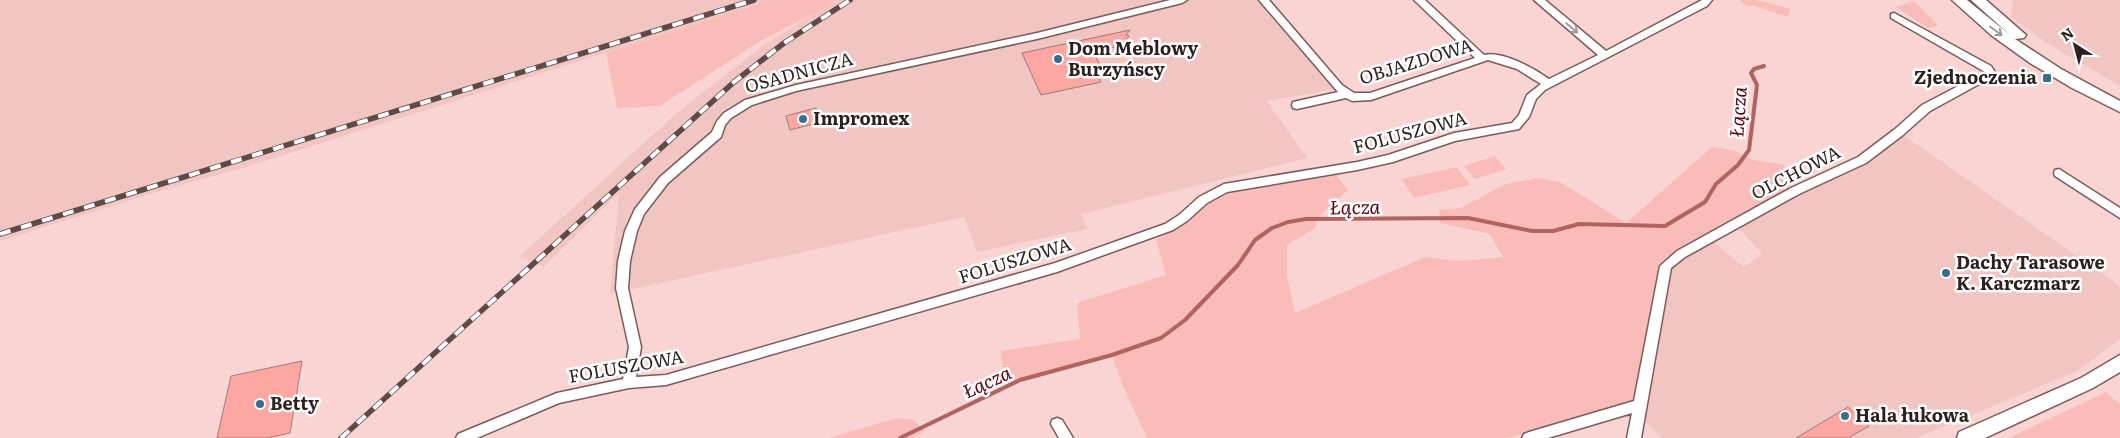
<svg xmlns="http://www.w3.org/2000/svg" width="2120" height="438" viewBox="0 0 2120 438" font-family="Literata,serif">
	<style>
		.built { fill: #f1c6c2 }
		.green { fill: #fabcb8 }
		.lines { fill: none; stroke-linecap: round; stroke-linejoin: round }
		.stream { stroke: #b06360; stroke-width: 4 }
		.building { fill: #fea7a2; stroke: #9b7a78 }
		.street-casing { stroke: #7a5b59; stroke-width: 3 }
		.secondary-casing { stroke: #7a5b59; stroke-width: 3 }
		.street { fill: #fff; fill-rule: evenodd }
		.secondary { fill: #fff; fill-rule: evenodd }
		.rail-casing { stroke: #5d4a49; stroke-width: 5.5 }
		.rail { stroke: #fff; stroke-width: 4; stroke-dasharray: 11; stroke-linecap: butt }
		.oneway { stroke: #a09a9a }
		.poi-dot { fill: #386e8a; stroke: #fff; stroke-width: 2 }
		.labels { text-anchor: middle; stroke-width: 5; stroke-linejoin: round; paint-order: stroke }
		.poi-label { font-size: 18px; font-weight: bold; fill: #2d1f1f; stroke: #fff; text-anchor: start }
		.street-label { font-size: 18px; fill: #2d1f1f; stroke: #fff }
		.water-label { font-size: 19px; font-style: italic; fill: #62000e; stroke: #fff }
	</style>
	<rect width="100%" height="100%" fill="#f9d4d2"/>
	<path class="built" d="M 0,0 L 772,0 L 246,167 L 153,193 L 0,241 Z
		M 836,0 L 1266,0 L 1347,87 L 1267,101 L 1307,158 L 1081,214 L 1087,229 L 977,252 L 964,217 L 610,294 L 619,193 L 544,267 L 520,256 L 678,112 L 761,47 Z
		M 2013,0 L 2120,0 L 2120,86 L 2047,43 L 2011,17 Z
		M 1899,132 L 2120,286 L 2120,339 L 2077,371 L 1917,438 L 1663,438 L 1645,422 L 1666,266 L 1709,238 L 1744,267 L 1762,254 L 1735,224 Z"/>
	<path class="green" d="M 772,0 L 836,0 L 819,11 L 760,41 L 660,106 L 617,108 L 606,53 Z
		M 1739,0 L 1757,0 L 1791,9 L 1787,17 L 1752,5 L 1749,7 Z
		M 1914,1 L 1939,26 L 1928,28 L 1896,7 Z
		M 1712,147 L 1732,150 L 1754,160 L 1784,165 L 1794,190 C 1756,211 1683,243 1665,282 L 1645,422 L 1612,413 L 1552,429 L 1505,438 L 1147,438 L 1122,384 L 1112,355 L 1008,385 L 1003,370 L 1001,351 L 1080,339 L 1077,303 L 1166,275 L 1156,240 L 1184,223 L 1216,194 L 1241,186 L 1335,173 L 1348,190 L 1318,217 L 1315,228 L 1287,245 L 1287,276 L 1295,313 L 1425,257 L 1460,261 L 1503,257 L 1490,234 L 1440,223 L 1439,210 L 1460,208 L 1506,184 L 1538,178 L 1560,182 L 1626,223 Z
		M 1495,156 L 1506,169 L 1475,179 L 1464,166 Z
		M 1457,167 L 1470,185 L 1414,198 L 1402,179 Z
		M 2106,392 L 2120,404 L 2120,438 L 2009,438 Z
		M 896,418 L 914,420 L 925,431 L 912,438 L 830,438 Z"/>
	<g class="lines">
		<path class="stream" d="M 900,438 L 1020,380 L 1112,355 L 1161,338 L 1185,320 L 1238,265 L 1255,240 L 1272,228 L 1288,222 L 1306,219 L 1468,218 L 1532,231 L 1553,231 L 1579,224 L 1665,226 L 1705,202 L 1716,184 L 1738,165 L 1749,150 L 1757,85 L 1751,73 L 1754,69 L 1764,66"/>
	</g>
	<path class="building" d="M 1130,30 L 1126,35 L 1129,36 L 1122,45 L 1093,52 L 1106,76 L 1098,77 L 1101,82 L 1041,95 L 1022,53 Z
		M 816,108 L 821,122 L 790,130 L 786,116 Z
		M 302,361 L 290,433 L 267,438 L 217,438 L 231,376 Z
		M 1848,407 L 1869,426 L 1848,438 L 1796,438 Z"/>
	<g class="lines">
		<g class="street-casing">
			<path id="street" d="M 1170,0 L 1187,0 L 1182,3 L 1037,39 L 796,91 L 752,105 L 731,118 L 725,125 L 721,137 L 668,183 L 644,214 L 637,231 L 630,261 L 628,288 L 641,347 L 636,377 L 666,375 L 1055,263 L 1165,224 L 1179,215 L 1199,197 L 1224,184 L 1357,162 L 1388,155 L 1454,133 L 1512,123 L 1519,115 L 1527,95 L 1541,84 L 1517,69 L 1488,60 L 1371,100 L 1352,101 L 1346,98 L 1297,109 L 1293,108 L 1292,105 L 1293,102 L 1338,92 L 1259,0 L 1269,0 L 1342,85 L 1354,93 L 1370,93 L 1475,58 L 1414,0 L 1425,0 L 1484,55 C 1502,50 1535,69 1549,79 L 1598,55 L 1534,0 L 1545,0 L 1606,51 L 1702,0 L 1712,0 L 1707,6 L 1545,90 L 1536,99 L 1529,117 L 1519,129 L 1455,141 L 1393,162 L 1357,170 L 1227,192 L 1207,203 L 1187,221 L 1173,230 L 1057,272 L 666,385 L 629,388 L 559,403 L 477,438 L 456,438 L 458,434 L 557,393 L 623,379 L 629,347 L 616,288 L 618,261 L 625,231 L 635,209 L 660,177 L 712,132 L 717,121 L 724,113 L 745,100 L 796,85 L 1037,33 Z
				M 1894,13 L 1991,66 L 1995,72 L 1992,77 L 1930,111 L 1903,135 L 1866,163 L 1799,194 L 1685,257 L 1671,268 L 1641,438 L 1627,438 L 1632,413 L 1548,438 L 1522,438 L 1524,434 L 1529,432 L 1634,401 L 1660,266 L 1677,251 L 1791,188 L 1858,157 L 1895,129 L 1922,105 L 1985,72 L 1891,18 L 1891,14 Z
				M 2059,169 L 2120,208 L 2120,218 L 2055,176 L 2054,173 L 2055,170 Z
				M 1057,418 L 1062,420 L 1073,438 L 1059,438 L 1051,424 L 1052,420 Z"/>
		</g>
		<g class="secondary-casing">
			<path id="secondary" d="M 1952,0 L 1967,0 L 2010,35 L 1971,0 L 1986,0 L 2026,35 L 2024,38 L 2015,39 L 2061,69 L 2120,101 L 2120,112 L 2072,88 L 2030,63 L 1991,35 Z
				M 2120,355 L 2120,372 L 2093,388 L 1985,438 L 1957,438 L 1959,432 L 2081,378 Z"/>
		</g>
		<use href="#street" class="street"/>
		<use href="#secondary" class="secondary"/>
		<g class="rail-casing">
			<path id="rail" d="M 0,234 L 754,0
				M 341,438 L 734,82 L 784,43 L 850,0"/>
		</g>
		<use href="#rail" class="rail"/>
	</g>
	<defs><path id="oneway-shaft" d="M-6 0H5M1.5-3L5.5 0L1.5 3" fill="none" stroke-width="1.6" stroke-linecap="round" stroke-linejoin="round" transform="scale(1.25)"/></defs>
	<g class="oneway">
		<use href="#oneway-shaft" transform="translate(1572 28) rotate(40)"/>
		<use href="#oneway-shaft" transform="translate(1996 31) rotate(37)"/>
	</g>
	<g class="poi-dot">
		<circle cx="1058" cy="59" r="5"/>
		<rect x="2042" y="73" width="10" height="10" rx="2.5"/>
		<circle cx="803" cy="119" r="5"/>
		<circle cx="1946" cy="273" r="5"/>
		<circle cx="260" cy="404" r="5"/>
		<circle cx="1845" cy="416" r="5"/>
	</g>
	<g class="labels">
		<g class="poi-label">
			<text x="1068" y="55">Dom Meblowy<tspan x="1068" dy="21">Burzyńscy</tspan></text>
			<text x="2037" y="84" text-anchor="end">Zjednoczenia</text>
			<text x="813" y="125">Impromex</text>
			<text x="1956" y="269">Dachy Tarasowe<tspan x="1956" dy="21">K. Karczmarz</tspan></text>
			<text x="270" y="410">Betty</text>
			<text x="1855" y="422">Hala łukowa</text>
		</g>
		<g class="street-label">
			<text transform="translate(1416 62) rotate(-17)" y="6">OBJAZDOWA</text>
			<text transform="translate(799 73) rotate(-15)" y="6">OSADNICZA</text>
			<text transform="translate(1410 133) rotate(-15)" y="6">FOLUSZOWA</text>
			<text transform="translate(1796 173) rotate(-27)" y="6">OLCHOWA</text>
			<text transform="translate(1015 261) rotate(-17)" y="6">FOLUSZOWA</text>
			<text transform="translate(626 367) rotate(-10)" y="6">FOLUSZOWA</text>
		</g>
		<g class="water-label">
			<text transform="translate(1738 112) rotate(-86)" y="7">Łącza</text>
			<text transform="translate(1355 207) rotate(-1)" y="7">Łącza</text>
			<text transform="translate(987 382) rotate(-25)" y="7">Łącza</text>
		</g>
	</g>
	<g transform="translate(2075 45) rotate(324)" stroke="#ffffff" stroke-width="4" paint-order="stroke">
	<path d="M0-4L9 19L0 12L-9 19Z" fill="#2d1f1f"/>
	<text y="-8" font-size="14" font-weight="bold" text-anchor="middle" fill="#2d1f1f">N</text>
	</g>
</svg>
